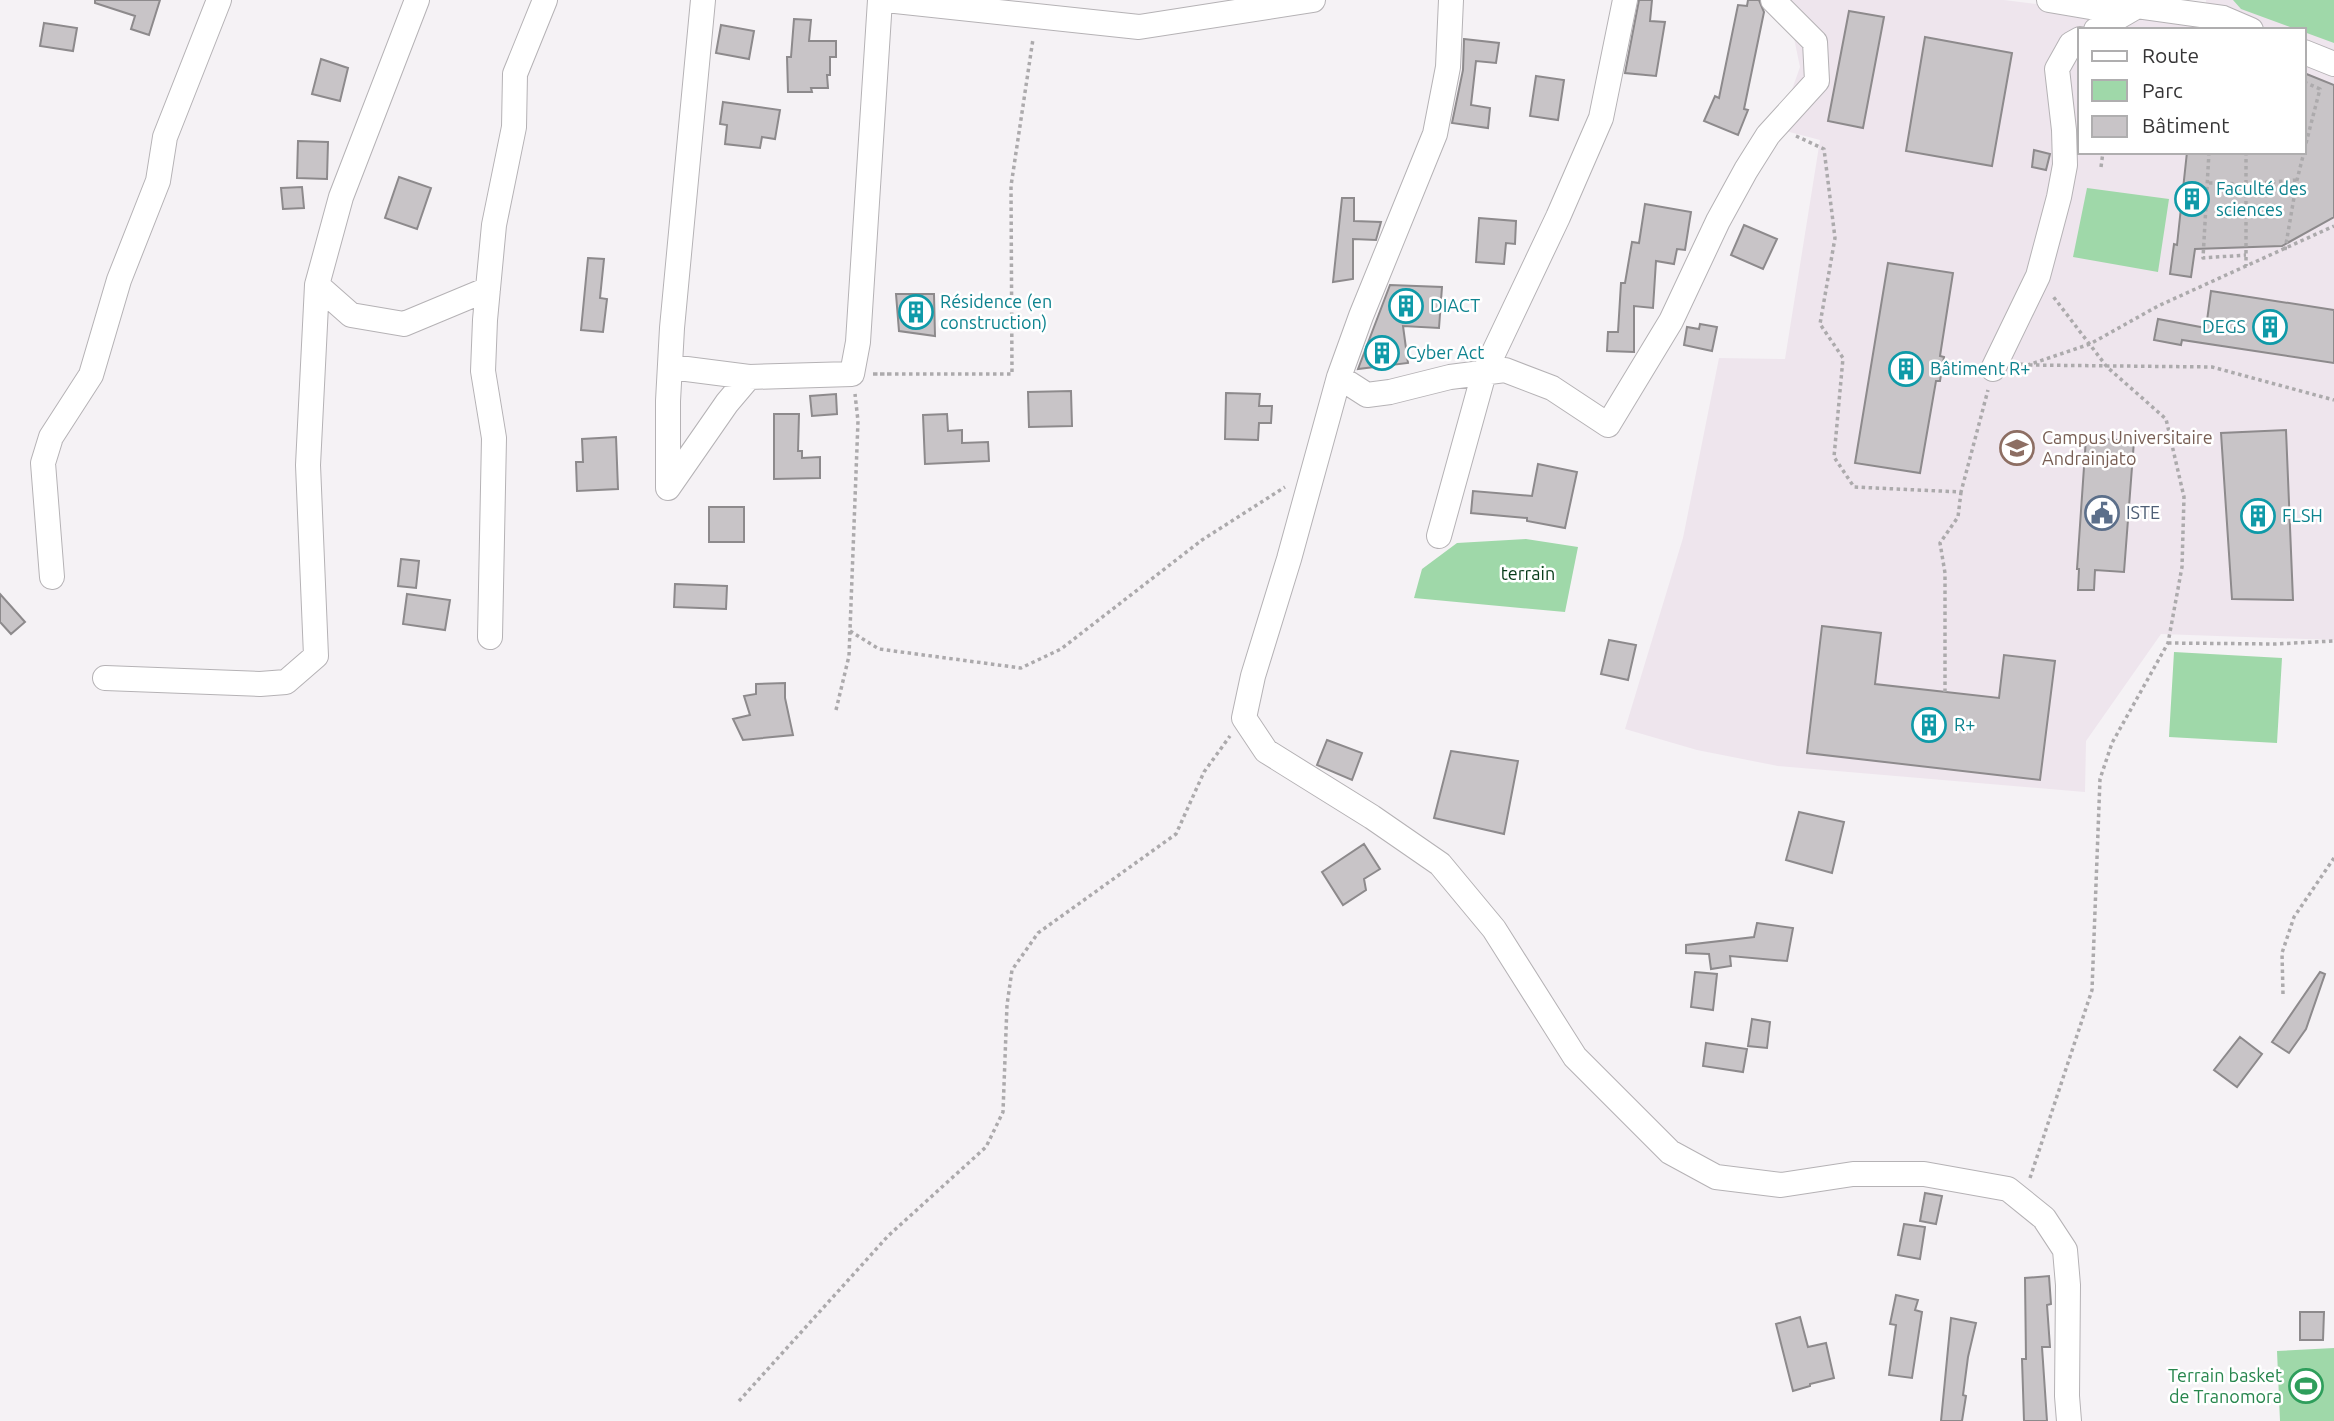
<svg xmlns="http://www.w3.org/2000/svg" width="2334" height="1421" viewBox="0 0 2334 1421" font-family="Ubuntu,sans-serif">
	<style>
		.built { fill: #eee5ed; fill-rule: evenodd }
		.green { fill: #9fd8a9 }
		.building { fill: #c8c4c7; stroke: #8d8a8c; stroke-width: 2 }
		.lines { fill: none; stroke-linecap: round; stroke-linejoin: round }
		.minor-casing { stroke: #b5b2b5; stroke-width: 26 }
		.path { stroke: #acaaac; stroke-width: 3.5; stroke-dasharray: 3.5 3.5; stroke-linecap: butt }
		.minor { stroke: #fff; stroke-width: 24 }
		.labels { text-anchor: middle; stroke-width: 5; stroke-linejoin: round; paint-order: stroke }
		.culture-label { font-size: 18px; fill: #0d838f; stroke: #fff; text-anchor: start }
		.education-label { font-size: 18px; fill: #785e54; stroke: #fff; text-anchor: start }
		.service-label { font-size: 18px; fill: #4e5e75; stroke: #fff; text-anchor: start }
		.park-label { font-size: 18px; fill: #053a17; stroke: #fff }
		.leisure-label { font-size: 18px; fill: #27864d; stroke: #fff; text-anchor: end }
	</style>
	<rect width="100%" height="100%" fill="#f5f2f5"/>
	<path class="built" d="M 1778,0 L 2004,0 L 2207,25 L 2206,0 L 2334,0 L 2334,640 L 2161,634 L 2086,741 L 2085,792 L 1778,766 L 1697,750 L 1625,729 L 1683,538 L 1719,358 L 1785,359 L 1820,140 L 1778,129 L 1800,67 L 1789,14 ZM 2080,30 L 2304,30 L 2304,152 L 2080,152 Z"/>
	<path class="green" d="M 2233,0 L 2334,0 L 2334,43 L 2304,32 L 2304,30 L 2298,30 L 2241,9 Z
		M 2087,188 L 2169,199 L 2158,272 L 2073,257 Z
		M 1526,539 L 1578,547 L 1565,612 L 1414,598 L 1422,569 L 1457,543 Z
		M 2174,652 L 2282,658 L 2277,743 L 2169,737 Z
		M 2334,1348 L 2334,1421 L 2280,1421 L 2277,1351 Z"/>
	<path class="building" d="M 95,0 L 160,0 L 149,35 L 131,29 L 135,16 L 95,3 Z
		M 1639,0 L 1652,0 L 1650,21 L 1665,22 L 1656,76 L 1625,73 Z
		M 1748,0 L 1759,0 L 1764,12 L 1744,109 L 1748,110 L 1738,135 L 1704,121 L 1715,96 L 1719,98 L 1738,5 L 1747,6 Z
		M 1849,11 L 1884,17 L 1863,128 L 1828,121 Z
		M 794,19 L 811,20 L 809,41 L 836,41 L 836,57 L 830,57 L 830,75 L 827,75 L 828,88 L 811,88 L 812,92 L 788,92 L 787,57 L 791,57 Z
		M 44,23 L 77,28 L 73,51 L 40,46 Z
		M 721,25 L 754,31 L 749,59 L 716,53 Z
		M 1925,37 L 2012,53 L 1992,166 L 1906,151 Z
		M 1464,39 L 1499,43 L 1496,63 L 1476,61 L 1471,105 L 1490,108 L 1488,128 L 1452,123 L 1463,70 Z
		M 321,59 L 348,68 L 340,101 L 312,94 Z
		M 2304,73 L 2334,85 L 2334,217 L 2282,246 L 2195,249 L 2191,277 L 2170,274 L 2174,244 L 2177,245 L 2187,152 L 2304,152 Z
		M 1536,76 L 1564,80 L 1558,120 L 1530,116 Z
		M 723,102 L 780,110 L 775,139 L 762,137 L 760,148 L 725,144 L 727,125 L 720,124 Z
		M 298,141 L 328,142 L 327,179 L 297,178 Z
		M 2034,150 L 2050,154 L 2046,170 L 2032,167 Z
		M 399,177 L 431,188 L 417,229 L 385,218 Z
		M 302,187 L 304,208 L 283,209 L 281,188 Z
		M 1342,198 L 1354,198 L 1354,221 L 1381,222 L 1376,240 L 1353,239 L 1353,279 L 1333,282 Z
		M 1645,204 L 1691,212 L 1685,250 L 1677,249 L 1674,264 L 1656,261 L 1653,308 L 1634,306 L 1634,352 L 1607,351 L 1608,332 L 1618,332 L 1621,283 L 1625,283 L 1632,242 L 1639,243 Z
		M 1479,218 L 1516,221 L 1515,244 L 1506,243 L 1504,264 L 1476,262 Z
		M 1744,225 L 1777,239 L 1763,269 L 1731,255 Z
		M 588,258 L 604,259 L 600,298 L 607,299 L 603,332 L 581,330 Z
		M 1888,263 L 1953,273 L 1940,356 L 1944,357 L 1940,381 L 1936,381 L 1920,473 L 1855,463 Z
		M 1390,285 L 1442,287 L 1439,328 L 1403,326 L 1408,363 L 1358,369 Z
		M 2211,291 L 2334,310 L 2334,363 L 2182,340 L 2181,345 L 2154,340 L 2158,319 L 2206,328 Z
		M 896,294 L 934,294 L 935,336 L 899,331 Z
		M 1700,324 L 1717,327 L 1712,351 L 1684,345 L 1687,327 L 1699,329 Z
		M 1071,391 L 1072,426 L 1029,427 L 1028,392 Z
		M 1226,393 L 1260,394 L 1259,406 L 1272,406 L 1271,423 L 1259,423 L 1258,440 L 1225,439 Z
		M 836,394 L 837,414 L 812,416 L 810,396 Z
		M 774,414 L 799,414 L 798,451 L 802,451 L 802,458 L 820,457 L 820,478 L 774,479 Z
		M 947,414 L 948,431 L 962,430 L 962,443 L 988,442 L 989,461 L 925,464 L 923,415 Z
		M 2286,430 L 2293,600 L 2232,599 L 2221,433 Z
		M 616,437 L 618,489 L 577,491 L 576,462 L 583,462 L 582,439 Z
		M 2086,438 L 2134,441 L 2124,572 L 2095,570 L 2094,590 L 2078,590 L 2079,569 L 2077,569 Z
		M 1538,464 L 1577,472 L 1565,528 L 1527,521 L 1527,518 L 1471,513 L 1473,491 L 1532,496 Z
		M 709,507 L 744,507 L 744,542 L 709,542 Z
		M 401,559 L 419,561 L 416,588 L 398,586 Z
		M 675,584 L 727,586 L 726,609 L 674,607 Z
		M 0,594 L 25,622 L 11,634 L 0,622 Z
		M 407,594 L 450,600 L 445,630 L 403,624 Z
		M 1822,626 L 1881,633 L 1875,684 L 1999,698 L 2004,655 L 2055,661 L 2040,780 L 1807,753 Z
		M 1609,640 L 1636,645 L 1628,680 L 1601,674 Z
		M 785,683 L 785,698 L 793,735 L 743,740 L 733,719 L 750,715 L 744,696 L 756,694 L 756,684 Z
		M 1327,740 L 1362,753 L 1352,780 L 1317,765 Z
		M 1451,751 L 1518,761 L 1504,834 L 1434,818 Z
		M 1799,812 L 1844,822 L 1832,873 L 1786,860 Z
		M 1364,844 L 1380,869 L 1364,879 L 1366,890 L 1343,905 L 1322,872 Z
		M 1757,923 L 1793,928 L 1787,961 L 1730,956 L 1731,966 L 1711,969 L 1709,954 L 1686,953 L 1686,945 L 1754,937 Z
		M 1695,972 L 1717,974 L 1713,1010 L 1691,1007 Z
		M 2320,972 L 2325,974 L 2306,1029 L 2289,1053 L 2272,1042 Z
		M 1752,1019 L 1770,1022 L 1767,1048 L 1748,1046 Z
		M 2240,1037 L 2262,1054 L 2237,1087 L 2214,1070 Z
		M 1706,1043 L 1747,1049 L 1743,1072 L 1703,1066 Z
		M 1925,1193 L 1942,1196 L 1936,1224 L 1920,1221 Z
		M 1904,1224 L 1925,1227 L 1920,1259 L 1898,1255 Z
		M 2049,1276 L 2051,1304 L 2047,1305 L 2050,1347 L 2042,1347 L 2047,1421 L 2024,1421 L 2022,1359 L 2026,1359 L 2025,1278 Z
		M 1896,1295 L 1918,1300 L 1915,1310 L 1922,1312 L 1912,1378 L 1889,1375 L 1896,1325 L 1890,1324 Z
		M 2300,1312 L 2324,1312 L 2323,1340 L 2300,1340 Z
		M 1800,1317 L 1808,1347 L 1826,1343 L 1834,1378 L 1810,1384 L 1810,1386 L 1793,1391 L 1776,1324 Z
		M 1951,1318 L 1976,1323 L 1968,1357 L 1963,1395 L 1966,1396 L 1962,1421 L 1941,1421 Z"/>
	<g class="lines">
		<g class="minor-casing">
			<path id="minor" d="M 703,0 L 672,328 L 668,401 L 668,488 L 727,403 L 749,377
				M 886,0 L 1139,27 L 1313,0
				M 1451,0 L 1448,67 L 1435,134 L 1361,316 L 1339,377 L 1289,559 L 1253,676 L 1244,718 L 1266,751 L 1372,817 L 1440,864 L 1494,929 L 1575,1057 L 1670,1152 L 1716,1177 L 1781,1185 L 1853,1174 L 1924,1174 L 2008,1189 L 2044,1218 L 2065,1250 L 2068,1285 L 2067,1396 L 2069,1421
				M 2049,0 L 2096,8 L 2137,6 L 2223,18 L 2251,30
				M 2096,30 L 2134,8
				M 2304,52 L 2334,64
				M 317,285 L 351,315 L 404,324 L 488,289
				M 671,367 L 749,377 L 852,374 L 858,342 L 880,0
				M 1993,369 L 2038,276 L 2059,197 L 2065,165 L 2064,130 L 2057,69 L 2071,44 L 2080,39
				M 1339,377 L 1367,395 L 1390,392 L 1450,377 L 1505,370 L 1552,388 L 1608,425 L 1671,321 L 1718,221 L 1746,170 L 1768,135 L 1817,81 L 1815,42 L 1773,0
				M 1439,536 L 1484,373 L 1558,217 L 1601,118 L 1625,0
				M 52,577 L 43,463 L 51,437 L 91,375 L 119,280 L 158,181 L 165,137 L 219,0
				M 490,637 L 494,438 L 483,371 L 485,320 L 494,225 L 514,127 L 515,74 L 545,0
				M 105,678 L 260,684 L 286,682 L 316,656 L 308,465 L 317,285 L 341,197 L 417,0"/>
		</g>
		<path class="path" d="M 2304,82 L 2320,89 L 2304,151
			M 1796,136 L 1824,149 L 1835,238 L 1820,324 L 1843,358 L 1834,457 L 1854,487 L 1961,492 L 1988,390
			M 2209,152 L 2203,258 L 2246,255
			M 2246,152 L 2246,266
			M 2101,167 L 2103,152
			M 2209,183 L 2245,184 L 2297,180
			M 2285,250 L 2297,180 L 2304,152
			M 2020,364 L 2028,365 L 2090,344 L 2158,306 L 2334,226
			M 2029,365 L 2212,367 L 2334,400
			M 873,374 L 888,374
			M 874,374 L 1012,374 L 1011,186 L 1033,39
			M 850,631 L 879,649 L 1021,668 L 1061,649 L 1202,540 L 1285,487
			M 2168,643 L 2275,644 L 2334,641
			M 1945,692 L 1945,573 L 1940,543 L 1958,517 L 1961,492
			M 836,710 L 849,656 L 858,421 L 855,394
			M 2283,994 L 2282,953 L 2294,917 L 2334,858
			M 2030,1178 L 2092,990 L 2100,779 L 2112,743 L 2168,643 L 2182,567 L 2184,497 L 2166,419 L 2107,367 L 2052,295
			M 739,1401 L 888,1236 L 986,1147 L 1003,1112 L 1007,1005 L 1012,970 L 1038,933 L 1176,834 L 1204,772 L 1230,736"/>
		<use href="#minor" class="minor"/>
	</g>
	<defs>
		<g id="building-ring" transform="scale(1.75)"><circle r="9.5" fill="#fff" stroke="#0f9aa8" stroke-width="1.5"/><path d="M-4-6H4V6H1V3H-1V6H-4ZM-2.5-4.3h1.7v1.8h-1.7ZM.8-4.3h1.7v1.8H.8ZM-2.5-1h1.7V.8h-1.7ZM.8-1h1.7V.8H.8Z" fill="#0f9aa8"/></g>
		<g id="university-ring" transform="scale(1.75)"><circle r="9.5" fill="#fff" stroke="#8d6e63" stroke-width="1.5"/><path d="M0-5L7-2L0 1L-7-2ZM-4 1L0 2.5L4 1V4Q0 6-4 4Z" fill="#8d6e63"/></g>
		<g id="civic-ring" transform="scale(1.75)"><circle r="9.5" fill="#fff" stroke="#5c6f8a" stroke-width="1.5"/><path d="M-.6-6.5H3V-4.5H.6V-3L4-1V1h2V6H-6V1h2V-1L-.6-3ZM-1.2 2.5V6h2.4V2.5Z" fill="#5c6f8a"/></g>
		<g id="stadium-ring" transform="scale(1.75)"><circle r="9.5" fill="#fff" stroke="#2e9e5b" stroke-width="1.5"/><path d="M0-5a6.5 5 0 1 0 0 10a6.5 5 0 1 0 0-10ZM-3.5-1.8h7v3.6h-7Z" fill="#2e9e5b"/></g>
	</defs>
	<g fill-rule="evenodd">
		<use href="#building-ring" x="2192" y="199"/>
		<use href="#building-ring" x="1406" y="306"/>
		<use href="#building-ring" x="916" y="312"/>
		<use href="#building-ring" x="2270" y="327"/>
		<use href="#building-ring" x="1382" y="353"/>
		<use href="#building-ring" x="1906" y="369"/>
		<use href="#university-ring" x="2017" y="448"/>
		<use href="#civic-ring" x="2102" y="513"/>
		<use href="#building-ring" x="2258" y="516"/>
		<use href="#building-ring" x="1929" y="725"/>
		<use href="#stadium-ring" x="2306" y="1386"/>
	</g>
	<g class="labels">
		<g class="culture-label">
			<text x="2216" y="195">Faculté des<tspan x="2216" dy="21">sciences</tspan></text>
			<text x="940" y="308">Résidence (en<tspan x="940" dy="21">construction)</tspan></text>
			<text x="1430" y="312">DIACT</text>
			<text x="2246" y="333" text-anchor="end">DEGS</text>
			<text x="1406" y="359">Cyber Act</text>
			<text x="1930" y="375">Bâtiment R+</text>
			<text x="2282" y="522">FLSH</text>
			<text x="1954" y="731">R+</text>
		</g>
		<g class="education-label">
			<text x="2042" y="444">Campus Universitaire<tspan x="2042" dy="21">Andrainjato</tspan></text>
		</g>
		<g class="service-label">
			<text x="2126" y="519">ISTE</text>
		</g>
		<g class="park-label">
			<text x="1528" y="580">terrain</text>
		</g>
		<g class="leisure-label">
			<text x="2282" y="1382">Terrain basket<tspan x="2282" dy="21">de Tranomora</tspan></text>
		</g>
	</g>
	<rect x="2078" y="28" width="228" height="126" fill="#ffffff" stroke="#afaeaf" stroke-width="2"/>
	<rect x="2092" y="51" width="35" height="10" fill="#ffffff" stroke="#afaeaf" stroke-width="2"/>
	<text x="2142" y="63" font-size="21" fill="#363536">Route</text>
	<rect x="2092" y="80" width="35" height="21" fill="#9fd8a9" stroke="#afaeaf" stroke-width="2"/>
	<text x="2142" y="98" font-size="21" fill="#363536">Parc</text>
	<rect x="2092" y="116" width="35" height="21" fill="#c8c4c7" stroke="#afaeaf" stroke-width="2"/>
	<text x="2142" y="133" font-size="21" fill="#363536">Bâtiment</text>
</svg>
